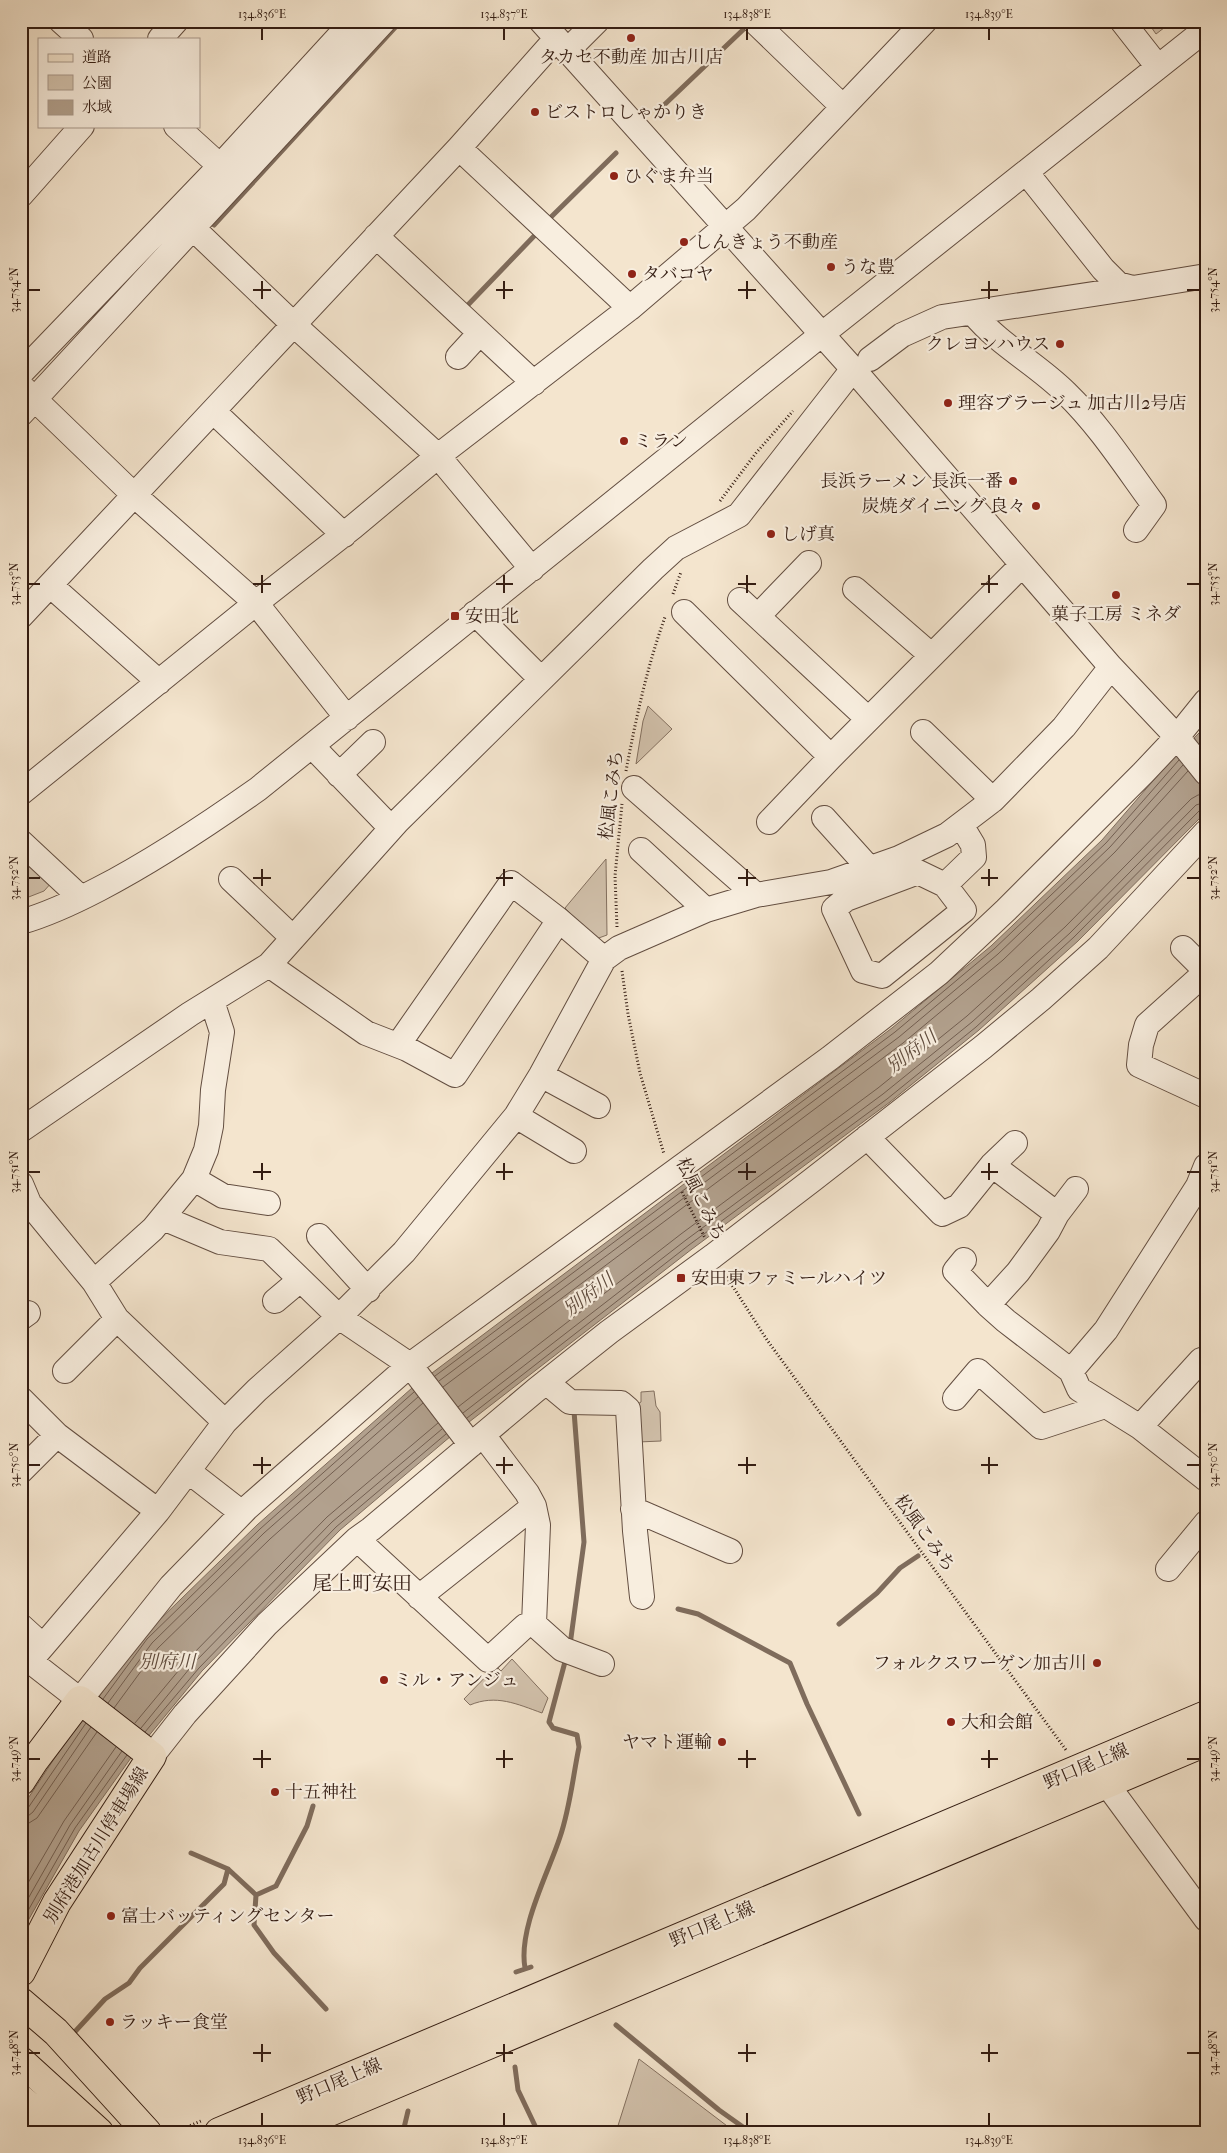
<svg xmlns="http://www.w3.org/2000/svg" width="1227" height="2153" viewBox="0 0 1227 2153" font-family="'IM FELL French Canon','Noto Serif JP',serif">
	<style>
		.green { fill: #d3c3ae; stroke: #837060 }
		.water { fill: #b2a18e; stroke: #7f6c5c }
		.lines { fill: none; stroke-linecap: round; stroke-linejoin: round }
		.shore { stroke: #725e50; stroke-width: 1 }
		.stream { stroke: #7f6c5c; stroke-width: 5 }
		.minor-casing { stroke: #634e41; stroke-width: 26 }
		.major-casing { stroke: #331c12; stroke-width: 30 }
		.highway-casing { stroke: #331c12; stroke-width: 30 }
		.path { stroke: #331c12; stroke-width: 3; stroke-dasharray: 1 2.5; stroke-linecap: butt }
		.minor { stroke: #f8eedf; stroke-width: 24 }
		.major { stroke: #f4e5ce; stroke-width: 28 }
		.highway { stroke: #f4e5ce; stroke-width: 28 }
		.ticks { fill: none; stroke: #331c12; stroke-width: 2 }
		.poi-dot { fill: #8f2418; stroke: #f8eedf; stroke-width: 2 }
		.labels { text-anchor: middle; stroke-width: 4.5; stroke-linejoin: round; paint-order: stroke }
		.poi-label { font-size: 18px; fill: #331c12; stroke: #f8eedf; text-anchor: start }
		.street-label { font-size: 18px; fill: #331c12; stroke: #f8eedf }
		.water-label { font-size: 19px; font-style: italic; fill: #5f4b3d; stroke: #f8eedf }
		.quarter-label { font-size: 20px; fill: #331c12; stroke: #f8eedf }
		.neatline { fill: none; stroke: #331c12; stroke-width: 2 }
		.ticks-label { font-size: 12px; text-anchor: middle; fill: #331c12 }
	</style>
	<rect width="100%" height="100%" fill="#f4e5ce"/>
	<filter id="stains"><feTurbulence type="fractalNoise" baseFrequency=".004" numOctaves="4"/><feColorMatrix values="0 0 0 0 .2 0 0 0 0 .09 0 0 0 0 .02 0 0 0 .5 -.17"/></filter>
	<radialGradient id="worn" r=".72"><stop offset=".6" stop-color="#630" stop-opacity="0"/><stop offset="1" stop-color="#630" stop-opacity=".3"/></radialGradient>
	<path class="green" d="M 1147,21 L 1173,21 L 1156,34 Z
		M 648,706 L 672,729 L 636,764 L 643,721 Z
		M 21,852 L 52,882 L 44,891 L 21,900 Z
		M 606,859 L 607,935 L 596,939 L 565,908 Z
		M 654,1391 L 656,1406 L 660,1412 L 661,1441 L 638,1442 L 636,1405 L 641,1402 L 641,1392 Z
		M 512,1659 L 548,1698 L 542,1713 C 517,1704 496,1694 470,1705 L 464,1699 L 496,1666 L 501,1671 Z
		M 639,2059 L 735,2132 L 616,2132 Z"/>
	<path class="water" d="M 1206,726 L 1206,811 L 1199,819 L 1078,941 L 979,1030 L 890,1102 L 692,1249 L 451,1436 L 340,1530 L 202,1671 L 133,1755 L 79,1831 L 21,1933 L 21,1809 L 54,1759 L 143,1636 L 257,1525 L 412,1388 L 892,1028 L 991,946 L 1102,840 L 1164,768 Z"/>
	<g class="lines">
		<path class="shore" d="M 435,1376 L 895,1032 L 994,949 L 1106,843 L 1179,760
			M 439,1381 L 899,1037 L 998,954 L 1110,847 L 1183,765
			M 443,1387 L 903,1043 L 1003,960 L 1115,852 L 1188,771
			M 458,1407 L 681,1234 L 878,1088 L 967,1016 L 1065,927 L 1191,799 L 1198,795 L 1206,794
			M 463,1413 L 686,1240 L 883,1094 L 972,1022 L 1070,933 L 1196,805 L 1206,802
			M 467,1418 L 689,1245 L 887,1099 L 976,1027 L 1074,937 L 1200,810 L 1206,808
			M 103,1699 L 147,1639 L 260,1529 L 414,1392
			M 108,1703 L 152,1643 L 264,1533 L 418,1397
			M 114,1708 L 158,1648 L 270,1539 L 423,1403
			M 135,1723 L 189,1658 L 327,1517 L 438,1423
			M 141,1728 L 194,1663 L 332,1522 L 442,1429
			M 145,1732 L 199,1668 L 336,1527 L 446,1434
			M 21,1811 L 28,1808 L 86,1723
			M 21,1817 L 28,1816 L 33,1812 L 91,1727
			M 21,1824 L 29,1823 L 37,1818 L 97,1732
			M 21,1895 L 64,1821 L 116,1747
			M 21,1911 L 70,1825 L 122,1751
			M 21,1923 L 75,1828 L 127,1755"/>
		<path class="stream" d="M 663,106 L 747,26
			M 548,220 L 616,153
			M 214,225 L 401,21
			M 464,309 L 537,233
			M 678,1609 L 698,1614 L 790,1663 L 807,1704 L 859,1814
			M 839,1624 L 877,1593 L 900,1568 L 918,1556
			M 570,1645 L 584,1542 L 574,1411
			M 191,1853 L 228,1869 L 256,1895 L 276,1886 L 307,1826 L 313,1806
			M 256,1895 L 254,1925 L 274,1953 L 326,2009
			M 525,1968 C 518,1929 548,1874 560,1837 C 570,1808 573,1776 579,1747 L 577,1735 L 553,1728 L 549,1722 L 566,1658
			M 516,1972 L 531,1967
			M 616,2025 L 719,2110 L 750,2132
			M 71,2036 L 105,1999 L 129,1983 L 140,1968 L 224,1884 L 228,1869
			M 515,2067 L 518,2090 L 538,2132
			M 403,2132 L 408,2111"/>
		<g class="minor-casing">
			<path id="minor" d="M 61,21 L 81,39
				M 541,21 L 853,369 L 1111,667 L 1177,737 L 1206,773
				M 754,21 L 842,106
				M 1122,21 L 1158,67
				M 160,39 L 176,21
				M 567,51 L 597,21
				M 176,126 L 231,176
				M 459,148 L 630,308
				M 1026,172 L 1103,269 L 1118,284 L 1133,288 L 1206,276
				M 21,195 L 82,126
				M 176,212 L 293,324 L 438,456 L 532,569
				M 376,236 L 534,383
				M 973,313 C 999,345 1037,364 1066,393 C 1100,426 1126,467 1154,505 L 1136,530
				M 458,357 L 480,333
				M 870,359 L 902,335 L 942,317 L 1133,288
				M 21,373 L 220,166 L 353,21
				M 23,388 L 134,495 L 256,603 L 347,718
				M 213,411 L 344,535
				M 21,414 L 384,21
				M 50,585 L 159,682
				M 855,589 L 931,655
				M 740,600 L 867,718
				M 684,612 L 831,757 L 1022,565
				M 475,613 L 541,679
				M 21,616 L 459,148 L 556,39
				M 758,616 L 809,563
				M 923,732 L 993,800
				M 312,746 L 391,828
				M 339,775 L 373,742
				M 634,788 L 756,895
				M 21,793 L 256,603 L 353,527 L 438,456 L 630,308 L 746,209 L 925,21
				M 824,818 L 869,868
				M 769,822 L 831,757
				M 21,842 L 81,898
				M 641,850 L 706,910
				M 231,879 L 293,938
				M 945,885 L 918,872 L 846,899 L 834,909 L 863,971 L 882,976 L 964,910 L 945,885 L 974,857 L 973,845 L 961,825
				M 21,922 C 49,914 74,902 99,889 C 155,860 207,825 258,789 L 821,335 L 1206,29
				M 1183,948 L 1206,971
				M 269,965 L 366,1033 L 407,1049 L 455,1075 L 559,920 L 604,959
				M 1206,972 L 1147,1025 L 1141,1045 L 1139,1065 L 1206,1096
				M 398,1045 L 511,883 L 559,920
				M 541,1075 L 598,1106
				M 516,1116 L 574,1151
				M 21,1130 L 190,1014 L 269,965 L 397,822 L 653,569 L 676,548 L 739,515 L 853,369
				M 867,1137 L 942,1214 L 959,1206 L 992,1165 L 1015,1143
				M 992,1165 L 1057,1214
				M 194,1179 L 223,1196 L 268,1203
				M 21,1184 L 29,1203 L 94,1282 L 117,1319 L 225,1422
				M 1076,1189 L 1057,1214 L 1048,1231 L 1018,1272 L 988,1305 L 1006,1321 L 1071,1371 L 1079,1389 L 1140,1427 L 1206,1479
				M 163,1218 L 220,1242 L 269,1249 L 339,1317 L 410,1365 L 471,1445
				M 319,1236 L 368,1290
				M 964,1260 L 955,1271 L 988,1305
				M 94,1282 L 153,1229 L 194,1179 L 206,1150 L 211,1126 L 213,1090 L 222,1032 L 212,1001
				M 275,1301 L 300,1280
				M 21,1318 L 28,1313
				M 65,1371 L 117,1319
				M 1071,1371 L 1106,1330 L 1198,1186 L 1206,1166
				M 546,1382 L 570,1402 L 621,1403 L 628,1409 L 635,1531 L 642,1597
				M 955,1398 L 978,1371 L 1041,1427 L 1105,1406
				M 21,1399 L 57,1435 L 158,1511
				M 1140,1427 L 1201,1360 L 1206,1359
				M 483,1435 L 527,1493 L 534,1506 L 538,1525 L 534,1624
				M 21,1471 L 57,1435
				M 188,1471 L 242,1513
				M 633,1509 L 730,1551
				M 357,1539 L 488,1660 L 525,1626 L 534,1624 L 562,1649 L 602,1664
				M 1168,1569 L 1206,1523
				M 419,1597 L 534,1506
				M 21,1626 L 43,1646
				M 30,1661 L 80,1700 L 171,1586 L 247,1508 L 410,1365 L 830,1058 L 939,973 L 1006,910 L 1143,773 L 1177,737 L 1206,701
				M 21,1664 L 30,1661 L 43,1646 L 158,1511 L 225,1422 L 257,1390 L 339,1317 L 404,1252 L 516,1116 L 541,1075 L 604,959 L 619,948 L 706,910 L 756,895 L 831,882 L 899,858 L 947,835 L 993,800 L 1064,727 L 1111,667
				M 152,1756 L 185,1714 L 267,1624 L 357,1539 L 371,1529 L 536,1390 L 609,1332 L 713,1256 L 811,1181 L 983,1047 L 1041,999 L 1098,948 L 1206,832
				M 1106,1783 L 1206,1919"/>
		</g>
		<g class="major-casing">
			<path id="major" d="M 21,1781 L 34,1761 L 80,1700 L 152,1756 L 57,1902 L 21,1972
				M 21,2002 L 56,2032 L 147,2132
				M 219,2132 L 1206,1715
				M 282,2132 L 1206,1742"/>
		</g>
		<g class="highway-casing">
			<path id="highway" d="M 21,2061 L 99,2132
				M 21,2099 L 59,2132
				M 21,2128 L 25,2132"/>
		</g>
		<path class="path" d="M 720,501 L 756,453 L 793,411
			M 673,594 L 681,572
			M 626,771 C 636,718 647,667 665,617
			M 617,927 L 615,876 L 622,804
			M 622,971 L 628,1014 L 640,1073 L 664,1154
			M 682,1192 L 705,1238
			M 723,1271 L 767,1340 L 1066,1750
			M 187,2127 L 201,2121"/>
		<use href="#minor" class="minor"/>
		<use href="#major" class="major"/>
		<use href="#highway" class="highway"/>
	</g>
	<path class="ticks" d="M 262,28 L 262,40M 504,28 L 504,40M 747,28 L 747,40M 989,28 L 989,40M 262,281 L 262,299M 504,281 L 504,299M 747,281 L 747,299M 989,281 L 989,299M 28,290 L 40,290M 253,290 L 271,290M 496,290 L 513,290M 738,290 L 756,290M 981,290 L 998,290M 1187,290 L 1200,290M 262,575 L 262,593M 504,575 L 504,593M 747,575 L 747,593M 989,575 L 989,593M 28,584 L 40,584M 253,584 L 271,584M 496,584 L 513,584M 738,584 L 756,584M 981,584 L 998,584M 1187,584 L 1200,584M 262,869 L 262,886M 504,869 L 504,886M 747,869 L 747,886M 989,869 L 989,886M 28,878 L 40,878M 253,878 L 271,878M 496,878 L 513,878M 738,878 L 756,878M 981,878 L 998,878M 1187,878 L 1200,878M 262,1163 L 262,1180M 504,1163 L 504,1180M 747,1163 L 747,1180M 989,1163 L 989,1180M 28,1172 L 40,1172M 253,1172 L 271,1172M 496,1172 L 513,1172M 738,1172 L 756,1172M 981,1172 L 998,1172M 1187,1172 L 1200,1172M 262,1457 L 262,1474M 504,1457 L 504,1474M 747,1457 L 747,1474M 989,1457 L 989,1474M 28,1465 L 40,1465M 253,1465 L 271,1465M 496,1465 L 513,1465M 738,1465 L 756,1465M 981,1465 L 998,1465M 1187,1465 L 1200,1465M 262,1750 L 262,1768M 504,1750 L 504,1768M 747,1750 L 747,1768M 989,1750 L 989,1768M 28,1759 L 40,1759M 253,1759 L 271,1759M 496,1759 L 513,1759M 738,1759 L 756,1759M 981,1759 L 998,1759M 1187,1759 L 1200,1759M 262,2044 L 262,2062M 504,2044 L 504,2062M 747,2044 L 747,2062M 989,2044 L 989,2062M 28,2053 L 40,2053M 253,2053 L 271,2053M 496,2053 L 513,2053M 738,2053 L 756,2053M 981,2053 L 998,2053M 1187,2053 L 1200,2053M 262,2113 L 262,2126M 504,2113 L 504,2126M 747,2113 L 747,2126M 989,2113 L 989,2126"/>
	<g class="poi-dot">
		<circle cx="631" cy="38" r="5"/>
		<circle cx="535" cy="112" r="5"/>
		<circle cx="614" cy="176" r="5"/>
		<circle cx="684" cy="242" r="5"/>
		<circle cx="831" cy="267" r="5"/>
		<circle cx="632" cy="274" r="5"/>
		<circle cx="1060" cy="344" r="5"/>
		<circle cx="948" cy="403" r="5"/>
		<circle cx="624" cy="441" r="5"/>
		<circle cx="1013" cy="481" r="5"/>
		<circle cx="1036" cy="506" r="5"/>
		<circle cx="771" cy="534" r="5"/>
		<circle cx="1116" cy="595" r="5"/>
		<rect x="450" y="611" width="10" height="10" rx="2.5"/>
		<rect x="676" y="1273" width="10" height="10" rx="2.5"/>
		<circle cx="1097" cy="1663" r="5"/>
		<circle cx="384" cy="1680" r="5"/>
		<circle cx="951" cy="1722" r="5"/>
		<circle cx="722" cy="1742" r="5"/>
		<circle cx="275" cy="1792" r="5"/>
		<circle cx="111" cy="1916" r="5"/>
		<circle cx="110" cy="2022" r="5"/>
	</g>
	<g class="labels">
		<g class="poi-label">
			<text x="631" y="63" text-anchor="middle">タカセ不動産 加古川店</text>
			<text x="545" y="118">ビストロしゃかりき</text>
			<text x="624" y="182">ひぐま弁当</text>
			<text x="694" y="248">しんきょう不動産</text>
			<text x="841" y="273">うな豊</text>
			<text x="642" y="280">タバコヤ</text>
			<text x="1050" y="350" text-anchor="end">クレヨンハウス</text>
			<text x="958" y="409">理容ブラージュ 加古川2号店</text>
			<text x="634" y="447">ミラン</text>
			<text x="1003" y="487" text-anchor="end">長浜ラーメン 長浜一番</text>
			<text x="1026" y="512" text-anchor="end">炭焼ダイニング 良々</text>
			<text x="781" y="540">しげ真</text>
			<text x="1116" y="620" text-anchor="middle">菓子工房 ミネダ</text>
			<text x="465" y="622">安田北</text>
			<text x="691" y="1284">安田東ファミールハイツ</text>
			<text x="1087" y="1669" text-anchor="end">フォルクスワーゲン加古川</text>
			<text x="394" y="1686">ミル・アンジュ</text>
			<text x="961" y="1728">大和会館</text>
			<text x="712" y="1748" text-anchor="end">ヤマト運輸</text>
			<text x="285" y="1798">十五神社</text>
			<text x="121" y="1922">富士バッティングセンター</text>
			<text x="120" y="2028">ラッキー食堂</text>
		</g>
		<g class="street-label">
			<text transform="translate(611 795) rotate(-83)" y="6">松風こみち</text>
			<text transform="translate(701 1199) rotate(64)" y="6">松風こみち</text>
			<text transform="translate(925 1533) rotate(54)" y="6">松風こみち</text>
			<text transform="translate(1086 1766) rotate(-23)" y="6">野口尾上線</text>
			<text transform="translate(96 1845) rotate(-58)" y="6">別府港加古川停車場線</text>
			<text transform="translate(712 1924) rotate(-23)" y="6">野口尾上線</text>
			<text transform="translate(339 2081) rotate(-23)" y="6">野口尾上線</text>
		</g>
		<g class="water-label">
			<text transform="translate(911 1051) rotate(-37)" y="7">別府川</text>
			<text transform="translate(588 1294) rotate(-37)" y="7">別府川</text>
			<text x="167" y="1668">別府川</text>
		</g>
		<g class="quarter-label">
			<text x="362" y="1590">尾上町安田</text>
		</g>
	</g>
	<rect width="1227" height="2153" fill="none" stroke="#f4e5ce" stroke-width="55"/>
	<rect x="38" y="38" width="162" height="90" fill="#f8eedf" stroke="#a99a8d"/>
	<rect x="48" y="54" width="25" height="8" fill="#f4e5ce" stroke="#a99a8d"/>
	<text x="82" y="62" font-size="15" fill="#331c12">道路</text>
	<rect x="48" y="75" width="25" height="15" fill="#d3c3ae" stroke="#a99a8d"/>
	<text x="82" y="88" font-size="15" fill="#331c12">公園</text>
	<rect x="48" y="100" width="25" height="15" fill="#b2a18e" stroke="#a99a8d"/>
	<text x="82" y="112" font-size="15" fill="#331c12">水域</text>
	<rect x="28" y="28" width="1172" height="2098" class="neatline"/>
	<g class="ticks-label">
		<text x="262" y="18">134.836°E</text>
		<text x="504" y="18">134.837°E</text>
		<text x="747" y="18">134.838°E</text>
		<text x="989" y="18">134.839°E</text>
		<text transform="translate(14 290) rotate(-90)" y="4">34.754°N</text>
		<text transform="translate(1213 290) rotate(-90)" y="4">34.754°N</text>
		<text transform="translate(14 584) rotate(-90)" y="4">34.753°N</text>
		<text transform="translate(1213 584) rotate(-90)" y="4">34.753°N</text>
		<text transform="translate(14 878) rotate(-90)" y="4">34.752°N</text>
		<text transform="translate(1213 878) rotate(-90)" y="4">34.752°N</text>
		<text transform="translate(14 1172) rotate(-90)" y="4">34.751°N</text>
		<text transform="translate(1213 1172) rotate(-90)" y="4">34.751°N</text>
		<text transform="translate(14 1465) rotate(-90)" y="4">34.750°N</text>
		<text transform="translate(1213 1465) rotate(-90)" y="4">34.750°N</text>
		<text transform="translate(14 1759) rotate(-90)" y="4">34.749°N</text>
		<text transform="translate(1213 1759) rotate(-90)" y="4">34.749°N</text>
		<text transform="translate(14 2053) rotate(-90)" y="4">34.748°N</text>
		<text transform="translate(1213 2053) rotate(-90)" y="4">34.748°N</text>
		<text x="262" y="2144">134.836°E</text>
		<text x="504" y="2144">134.837°E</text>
		<text x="747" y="2144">134.838°E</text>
		<text x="989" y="2144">134.839°E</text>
	</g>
	<rect width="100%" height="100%" filter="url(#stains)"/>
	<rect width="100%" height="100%" fill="url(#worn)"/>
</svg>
